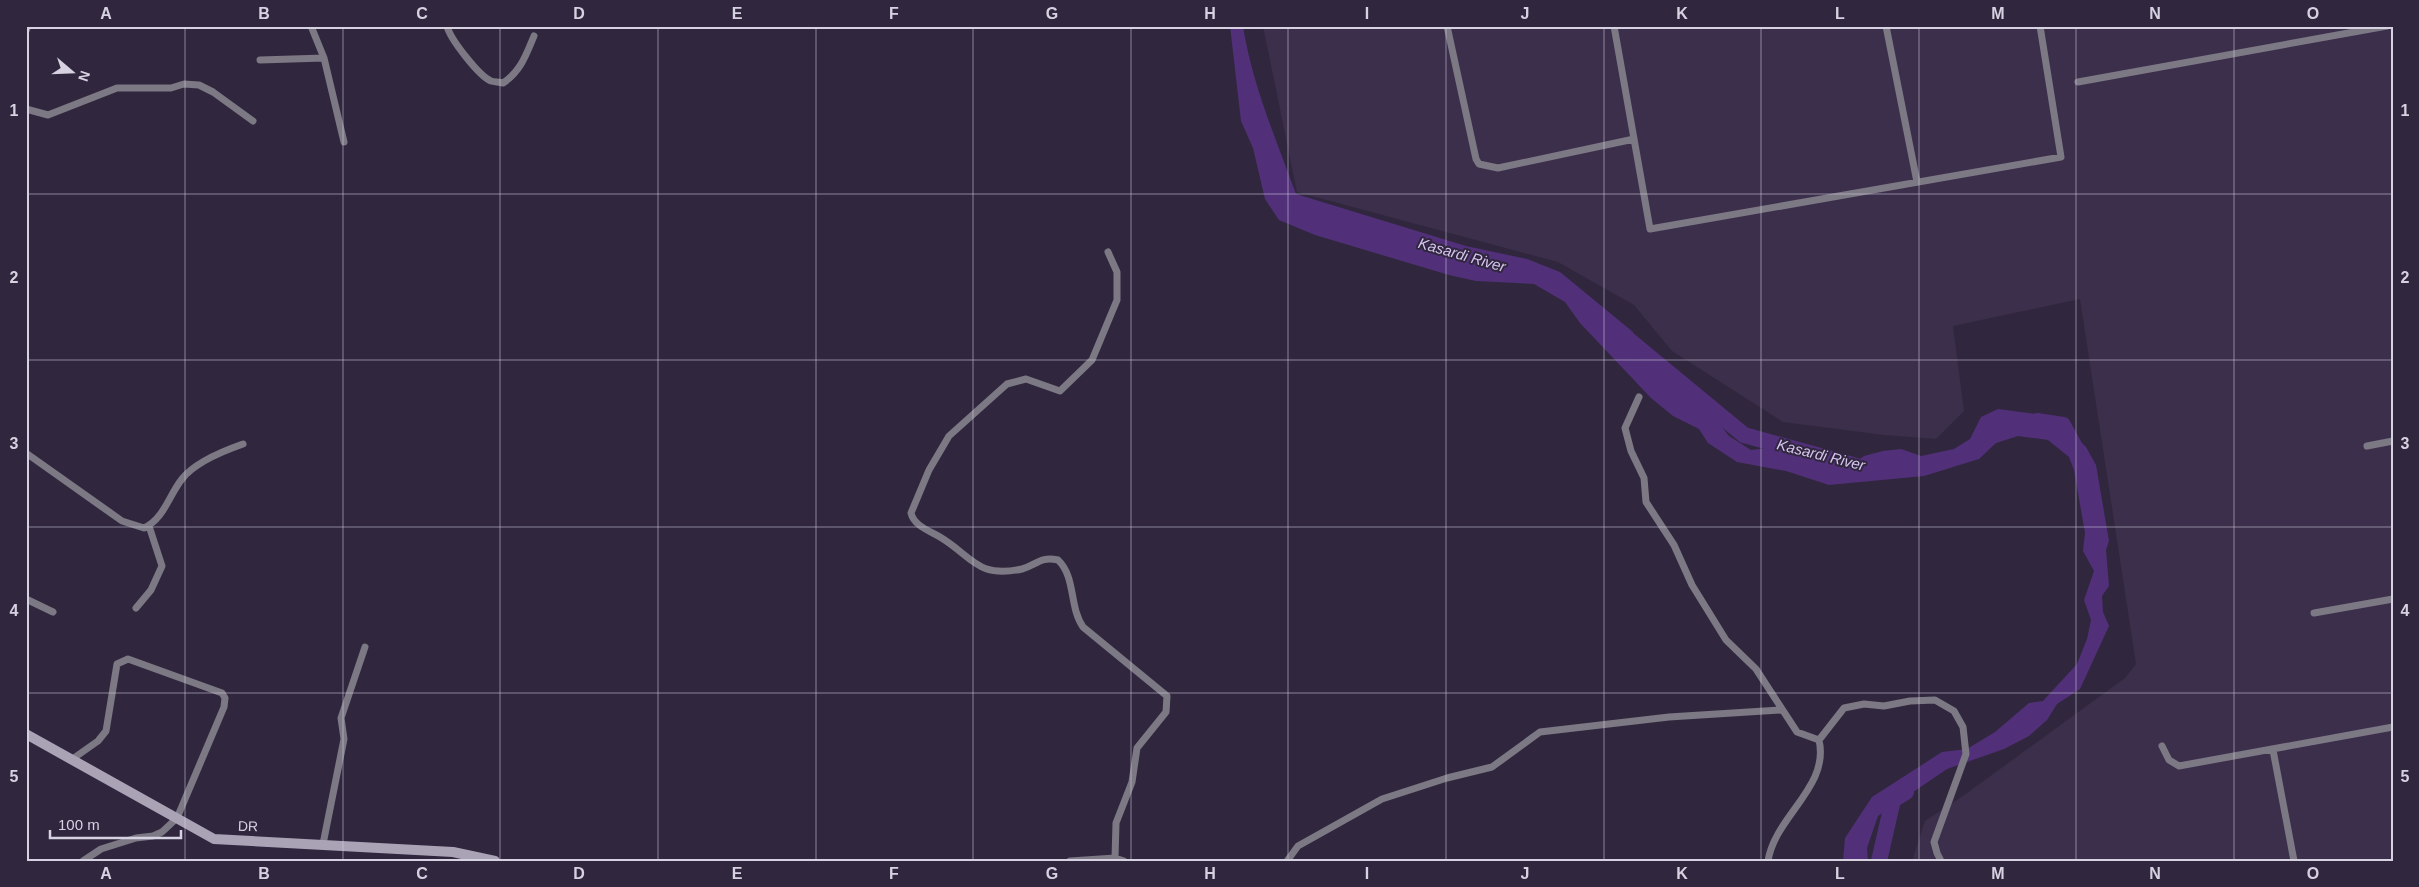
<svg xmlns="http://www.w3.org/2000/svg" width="2419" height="887" viewBox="0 0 2419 887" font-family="Helvetica,sans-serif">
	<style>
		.built { fill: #3b2f4c }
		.water { fill: #513079 }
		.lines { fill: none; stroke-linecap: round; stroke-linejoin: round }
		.river { stroke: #513079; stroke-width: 16 }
		.street { stroke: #7c7884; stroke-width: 7 }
		.secondary { stroke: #aaa3b6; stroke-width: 10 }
		.grid { fill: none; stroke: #d7d2e1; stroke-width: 1; stroke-opacity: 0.55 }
		.labels { text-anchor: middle; stroke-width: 4; stroke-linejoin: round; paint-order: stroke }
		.street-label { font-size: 14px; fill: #d7d2e1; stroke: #30273e }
		.water-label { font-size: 15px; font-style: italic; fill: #d5c5ef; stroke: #30273e }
		.neatline { fill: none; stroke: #d7d2e1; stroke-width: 2 }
		.grid-label { font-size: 16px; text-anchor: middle; font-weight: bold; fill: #d7d2e1 }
	</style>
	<rect width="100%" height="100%" fill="#30273e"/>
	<path class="built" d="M 1263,26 L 2393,26 L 2393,861 L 1912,861 L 1925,821 L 1963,796 L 2125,678 L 2136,664 L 2080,299 L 1953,326 L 1964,411 L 1936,439 L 1884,435 L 1783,422 L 1672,351 L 1634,305 L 1558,262 L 1297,192 Z"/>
	<path class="water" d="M 1230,26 L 1243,26 C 1252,84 1276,139 1296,194 L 1466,246 L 1527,259 L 1560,272 L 1633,332 L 1636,347 L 1657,373 L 1707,408 L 1729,436 L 1751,450 L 1786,446 L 1814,451 L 1832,460 L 1856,462 L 1864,456 L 1883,451 L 1901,449 L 1921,456 L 1954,449 L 1970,439 L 1981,417 L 1998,409 L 2043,415 L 2071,432 L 2086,447 L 2096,465 L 2109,541 L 2106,550 L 2109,586 L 2102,596 L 2103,612 L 2109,626 L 2080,689 L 2057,704 L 2047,720 L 2029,736 L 2004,749 L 1947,769 L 1878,816 L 1867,848 L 1868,861 L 1843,861 L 1845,838 L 1872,797 L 1942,752 L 1967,749 L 1995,732 L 2029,703 L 2043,701 L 2077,664 L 2087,639 L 2091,620 L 2084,600 L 2094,571 L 2083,551 L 2085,533 L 2074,470 L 2069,457 L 2048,440 L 2018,436 L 1996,443 L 1979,459 L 1924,476 L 1829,485 L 1786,471 L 1737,462 L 1708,443 L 1699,429 L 1673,416 L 1651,398 L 1580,323 L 1565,302 L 1534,284 L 1476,281 L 1449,275 L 1315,235 L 1279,220 L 1265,199 L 1253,148 L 1241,121 Z"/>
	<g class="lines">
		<path class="river" d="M 1618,331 L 1744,435 L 1860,467
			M 2037,421 L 2063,425 L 2076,449
			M 1879,861 L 1893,800 L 1906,792"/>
		<path class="street" d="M 311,26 L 324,58 L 344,142
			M 447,26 C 450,39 479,76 491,81 C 494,82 499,82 503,83 C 521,71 526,55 534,36
			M 1447,26 L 1476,159 L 1479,164 L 1498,168 L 1634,139
			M 1614,26 L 1650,229 L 2061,157 L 2040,26
			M 1886,26 L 1917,182
			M 26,31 L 28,26
			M 260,60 L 324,58
			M 2078,82 L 2387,26
			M 26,109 L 48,115 L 117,88 L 171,88 L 184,84 L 199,85 L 213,92 L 253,121
			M 1108,252 L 1117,272 L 1117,300 L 1092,360 L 1060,391 L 1026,379 L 1007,384 L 949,436 L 929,470 L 911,513 C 914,526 930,531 940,537 C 972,556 977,579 1022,569 C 1037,565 1040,556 1058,560 C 1076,577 1069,607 1083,627 L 1167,696 L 1166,712 L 1137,748 L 1132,782 L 1116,823 L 1115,858
			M 1639,397 L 1625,428 L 1631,451 L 1644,478 L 1646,502 L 1674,545 L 1692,585 L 1726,640 L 1756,669 L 1797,732 L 1819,740 C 1830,787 1775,816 1768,861
			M 2367,446 L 2393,441
			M 26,453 L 122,521 L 144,528 C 164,519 169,495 182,479 C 195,462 223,451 243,444
			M 26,599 L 53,612
			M 136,608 L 151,590 L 162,566 L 149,526
			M 2314,613 L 2393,599
			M 1819,740 L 1844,708 L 1864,704 L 1884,706 L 1910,701 L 1935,700 L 1954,711 L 1963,727 L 1966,754 L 1934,842 L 1937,853 L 1941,861
			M 2162,746 L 2169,760 L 2179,766 L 2393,727
			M 2273,750 L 2294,861
			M 71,760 L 98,741 L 106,731 L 117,664 L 128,659 L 222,693 L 225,698 L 224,707 L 177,818 L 162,832 L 153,836 L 136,838 L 101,849 L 83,861
			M 323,844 L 344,739 L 341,718 L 365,647
			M 1070,861 L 1115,858 L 1124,861
			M 1287,861 L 1298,846 L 1382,799 L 1447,778 L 1492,767 L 1540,732 L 1669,717 L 1781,710"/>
		<path class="secondary" d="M 26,734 L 214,839 L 453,852 L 495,861"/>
	</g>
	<path class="grid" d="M 185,26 L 185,861M 343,26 L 343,861M 500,26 L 500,861M 658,26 L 658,861M 816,26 L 816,861M 973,26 L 973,861M 1131,26 L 1131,861M 1288,26 L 1288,861M 1446,26 L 1446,861M 1604,26 L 1604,861M 1761,26 L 1761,861M 1919,26 L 1919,861M 2076,26 L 2076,861M 2234,26 L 2234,861M 26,194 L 2393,194M 26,360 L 2393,360M 26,527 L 2393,527M 26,693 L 2393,693"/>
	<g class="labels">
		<g class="street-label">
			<text transform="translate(248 826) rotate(2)" y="5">DR</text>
		</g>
		<g class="water-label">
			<text transform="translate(1462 255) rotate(16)" y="5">Kasardi River</text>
			<text transform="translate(1821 455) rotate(14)" y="5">Kasardi River</text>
		</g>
	</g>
	<rect width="2419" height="887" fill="none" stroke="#30273e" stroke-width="55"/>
	<g transform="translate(72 72) rotate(109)" stroke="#30273e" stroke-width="4" paint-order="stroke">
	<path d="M0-4L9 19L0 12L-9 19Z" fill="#d7d2e1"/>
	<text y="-8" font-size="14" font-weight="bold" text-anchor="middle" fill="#d7d2e1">N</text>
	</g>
	<path d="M50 830v8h131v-8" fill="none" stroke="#d7d2e1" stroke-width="2.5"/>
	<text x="58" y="830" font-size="15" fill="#d7d2e1" stroke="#30273e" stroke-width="4" paint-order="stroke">100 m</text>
	<rect x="28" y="28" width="2364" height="832" class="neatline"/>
	<g class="grid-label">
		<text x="106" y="19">A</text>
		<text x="264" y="19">B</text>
		<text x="422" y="19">C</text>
		<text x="579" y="19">D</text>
		<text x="737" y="19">E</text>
		<text x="894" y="19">F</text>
		<text x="1052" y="19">G</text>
		<text x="1210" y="19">H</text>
		<text x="1367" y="19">I</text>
		<text x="1525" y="19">J</text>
		<text x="1682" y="19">K</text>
		<text x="1840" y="19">L</text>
		<text x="1998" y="19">M</text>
		<text x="2155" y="19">N</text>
		<text x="2313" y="19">O</text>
		<text x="14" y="116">1</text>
		<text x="2405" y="116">1</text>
		<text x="14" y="283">2</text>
		<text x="2405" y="283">2</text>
		<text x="14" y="449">3</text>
		<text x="2405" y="449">3</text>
		<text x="14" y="616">4</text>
		<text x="2405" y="616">4</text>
		<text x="14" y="782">5</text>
		<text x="2405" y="782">5</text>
		<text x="106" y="879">A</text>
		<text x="264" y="879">B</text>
		<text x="422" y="879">C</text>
		<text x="579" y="879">D</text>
		<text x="737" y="879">E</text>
		<text x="894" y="879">F</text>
		<text x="1052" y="879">G</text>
		<text x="1210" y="879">H</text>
		<text x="1367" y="879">I</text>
		<text x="1525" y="879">J</text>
		<text x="1682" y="879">K</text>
		<text x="1840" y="879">L</text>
		<text x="1998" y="879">M</text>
		<text x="2155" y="879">N</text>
		<text x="2313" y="879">O</text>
	</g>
</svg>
